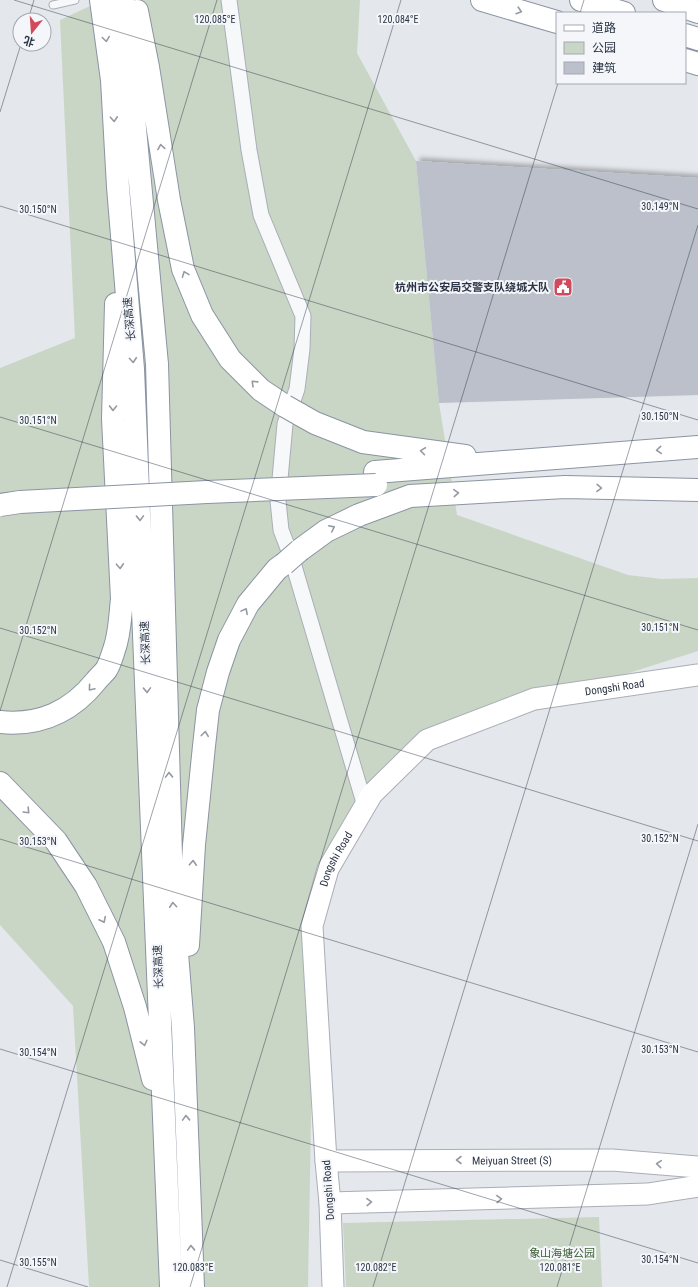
<svg xmlns="http://www.w3.org/2000/svg" width="698" height="1287" viewBox="0 0 698 1287" font-family="'Roboto Condensed','Noto Sans SC',sans-serif">
	<style>
		.green { fill: #c9d6c5 }
		.building { fill: #bbc0ca; filter: url(#shadow) }
		.lines { fill: none; stroke-linecap: round; stroke-linejoin: round }
		.lane-casing { stroke: #a9aeb7; stroke-width: 9 }
		.street-casing { stroke: #a9aeb7; stroke-width: 17 }
		.secondary-casing { stroke: #a9aeb7; stroke-width: 23 }
		.highway-casing { stroke: #8b94a3; stroke-width: 24 }
		.lane { stroke: #f7f8fa; stroke-width: 7 }
		.street { stroke: #f7f8fa; stroke-width: 15 }
		.secondary { stroke: #fff; stroke-width: 21 }
		.highway { stroke: #fff; stroke-width: 22 }
		.highway-bridge-casing { stroke: #8b94a3; stroke-width: 24; stroke-linecap: butt }
		.highway-bridge { stroke: #fff; stroke-width: 22 }
		.oneway { stroke: #959aa2 }
		.ticks { fill: none; stroke: #2b3445; stroke-width: 1; stroke-opacity: 0.45 }
		.labels { text-anchor: middle; stroke-width: 4; stroke-linejoin: round; paint-order: stroke }
		.poi-label { font-size: 11px; font-weight: bold; fill: #2b3445; stroke: #f4f6f9; text-anchor: end }
		.street-label { font-size: 11px; fill: #2b3445; stroke: #f4f6f9 }
		.park-label { font-size: 11px; fill: #3f6138; stroke: #f4f6f9 }
		.ticks-label { font-size: 10px; text-anchor: middle; fill: #2b3445; stroke: #f4f6f9; stroke-width: 4; stroke-linejoin: round; paint-order: stroke }
	</style>
	<defs>
		<filter id="shadow"><feDropShadow dx="3.5" dy="-3.5" stdDeviation="2" flood-color="#0004"/></filter>
	</defs>
	<rect width="100%" height="100%" fill="#e4e7ec"/>
	<path class="green" d="M 103,0 L 360,0 L 357,53 L 416,161 L 439,403 L 457,515 L 628,575 L 662,579 L 698,578 L 698,651 L 560,695 L 427,740 L 365,806 L 328,869 L 314,952 L 308,1287 L 89,1287 L 73,1006 L 0,925 L 0,368 L 75,338 L 60,20 Z
		M 599,1217 L 602,1287 L 346,1287 L 343,1223 Z"/>
	<path class="building" d="M 416,161 L 698,178 L 698,395 L 439,403 Z"/>
	<g class="lines">
		<g class="lane-casing">
			<path id="lane" d="M 53,5 L 75,0"/>
		</g>
		<g class="street-casing">
			<path id="street" d="M 229,0 L 249,150 L 261,215 L 303,316 L 302,349 L 297,389 L 285,424 L 278,501 L 281,530 L 291,556 L 365,806"/>
		</g>
		<g class="secondary-casing">
			<g id="secondary">
				<path id="s1" d="M 326,1161 L 612,1160 L 698,1167"/>
				<path d="M 330,1203 L 648,1194 L 698,1186"/>
				<path id="s2" d="M 333,1287 L 330,1203 L 326,1161 L 312,926 L 328,869 L 372,794 L 427,740 L 534,699 L 698,675"/>
			</g>
		</g>
		<g class="highway-casing">
			<path id="highway" d="M 101,0 L 112,80 L 118,187 L 133,369 L 171,1287
				M 123,0 L 157,364 L 172,891 L 183,1028 L 193,1287
				M 482,0 L 557,22
				M 581,0 L 624,13
				M 664,0 L 698,12
				M 137,11 L 148,67 L 169,200 L 183,269 L 202,315 L 230,359 L 261,390 L 285,406
				M 685,35 L 698,39
				M 685,60 L 698,64
				M 299,414 L 315,423 L 363,442 L 465,456
				M 375,472 L 698,447
				M 300,550 L 326,531 L 359,515 L 410,496 L 565,487 L 698,490
				M 0,722 C 40,726 71,712 96,681 C 99,677 103,674 106,670 C 110,664 112,656 114,650 C 120,634 120,616 122,599 L 113,419 L 116,304
				M 0,783 L 56,841 L 86,886 L 114,942 L 135,1007 L 153,1079
				M 188,945 L 194,845 L 204,746 L 208,710 L 218,672 L 229,640 L 248,604 L 277,569 L 284,564"/>
		</g>
		<use href="#lane" class="lane"/>
		<use href="#street" class="street"/>
		<use href="#secondary" class="secondary"/>
		<use href="#highway" class="highway"/>
		<g class="highway-bridge-casing">
			<path id="highway-bridge" d="M 285,406 L 299,414
				M 0,505 L 20,502 L 207,492 L 376,485
				M 284,564 L 300,550"/>
		</g>
		<use href="#highway-bridge" class="highway-bridge"/>
	</g>
	<defs><path id="oneway-chevron" d="M-2-3.5L2.5 0L-2 3.5" fill="none" stroke-width="1.6" stroke-linecap="round" stroke-linejoin="round"/></defs>
	<g class="oneway">
		<use href="#oneway-chevron" transform="translate(519 11) rotate(17)"/>
		<use href="#oneway-chevron" transform="translate(106 39) rotate(82)"/>
		<use href="#oneway-chevron" transform="translate(114 119) rotate(87)"/>
		<use href="#oneway-chevron" transform="translate(161 147) rotate(-99)"/>
		<use href="#oneway-chevron" transform="translate(185 274) rotate(-111)"/>
		<use href="#oneway-chevron" transform="translate(133 360) rotate(85)"/>
		<use href="#oneway-chevron" transform="translate(254 383) rotate(-136)"/>
		<use href="#oneway-chevron" transform="translate(113 408) rotate(91)"/>
		<use href="#oneway-chevron" transform="translate(659 450) rotate(175)"/>
		<use href="#oneway-chevron" transform="translate(423 451) rotate(-172)"/>
		<use href="#oneway-chevron" transform="translate(599 488) rotate(1)"/>
		<use href="#oneway-chevron" transform="translate(456 493) rotate(-3)"/>
		<use href="#oneway-chevron" transform="translate(140 518) rotate(88)"/>
		<use href="#oneway-chevron" transform="translate(332 528) rotate(-26)"/>
		<use href="#oneway-chevron" transform="translate(120 566) rotate(87)"/>
		<use href="#oneway-chevron" transform="translate(245 611) rotate(-62)"/>
		<use href="#oneway-chevron" transform="translate(91 688) rotate(130)"/>
		<use href="#oneway-chevron" transform="translate(147 690) rotate(88)"/>
		<use href="#oneway-chevron" transform="translate(205 734) rotate(-83)"/>
		<use href="#oneway-chevron" transform="translate(169 775) rotate(-92)"/>
		<use href="#oneway-chevron" transform="translate(27 811) rotate(46)"/>
		<use href="#oneway-chevron" transform="translate(193 863) rotate(-87)"/>
		<use href="#oneway-chevron" transform="translate(173 905) rotate(-94)"/>
		<use href="#oneway-chevron" transform="translate(103 920) rotate(63)"/>
		<use href="#oneway-chevron" transform="translate(144 1043) rotate(76)"/>
		<use href="#oneway-chevron" transform="translate(186 1118) rotate(-92)"/>
		<use href="#oneway-chevron" transform="translate(459 1160) rotate(180)"/>
		<use href="#oneway-chevron" transform="translate(659 1164) rotate(-175)"/>
		<use href="#oneway-chevron" transform="translate(499 1199) rotate(-2)"/>
		<use href="#oneway-chevron" transform="translate(369 1202) rotate(-2)"/>
		<use href="#oneway-chevron" transform="translate(191 1248) rotate(-92)"/>
	</g>
	<path class="ticks" d="M 14,0 L 698,209M 580,13 L 584,0M 28,20 L 34,0M 0,112 L 21,44M 0,206 L 698,420M 0,417 L 698,630M 0,628 L 698,841M 0,711 L 217,0M 0,839 L 698,1052M 0,1049 L 698,1263M 0,1260 L 88,1287M 7,1287 L 401,0M 190,1287 L 558,83M 373,1287 L 698,225M 557,1287 L 698,824"/>
	<defs>
		<g id="civic-square" transform="scale(1)"><rect x="-9" y="-9" width="18" height="18" rx="4" fill="#d1495b" stroke="#f4f6f9"/><path d="M-.6-6.5H3V-4.5H.6V-3L4-1V1h2V6H-6V1h2V-1L-.6-3ZM-1.2 2.5V6h2.4V2.5Z" fill="#fff"/></g>
	</defs>
	<g fill-rule="evenodd">
		<use href="#civic-square" x="563" y="287"/>
	</g>
	<g class="labels">
		<g class="poi-label">
			<text x="549" y="291">杭州市公安局交警支队绕城大队</text>
		</g>
		<g class="street-label">
			<text transform="translate(129 319) rotate(-95)" y="4">长深高速</text>
			<text transform="translate(145 643) rotate(-92)" y="4">长深高速</text>
			<text dy="4" stroke="none"><textPath href="#s2" startOffset="781">Dongshi Road</textPath></text>
			<text dy="4" stroke="none"><textPath href="#s2" startOffset="433">Dongshi Road</textPath></text>
			<text transform="translate(158 967) rotate(-92)" y="4">长深高速</text>
			<text dy="4" stroke="none"><textPath href="#s1" startOffset="186">Meiyuan Street (S)</textPath></text>
			<text transform="translate(328 1190) rotate(-94)" y="4">Dongshi Road</text>
		</g>
		<g class="park-label">
			<text x="562" y="1257">象山海塘公园</text>
		</g>
	</g>
	<g class="ticks-label">
		<text x="215" y="23">120.085°E</text>
		<text x="398" y="23">120.084°E</text>
		<text x="660" y="210">30.149°N</text>
		<text x="38" y="213">30.150°N</text>
		<text x="660" y="420">30.150°N</text>
		<text x="38" y="424">30.151°N</text>
		<text x="660" y="631">30.151°N</text>
		<text x="38" y="634">30.152°N</text>
		<text x="660" y="842">30.152°N</text>
		<text x="38" y="845">30.153°N</text>
		<text x="660" y="1053">30.153°N</text>
		<text x="38" y="1056">30.154°N</text>
		<text x="660" y="1263">30.154°N</text>
		<text x="38" y="1266">30.155°N</text>
		<text x="193" y="1271">120.083°E</text>
		<text x="376" y="1271">120.082°E</text>
		<text x="560" y="1271">120.081°E</text>
	</g>
	<rect x="556" y="12" width="130" height="72" fill="#f4f6f9" stroke="#a4a8b1"/>
	<rect x="564" y="25" width="20" height="6" fill="#ffffff" stroke="#a4a8b1"/>
	<text x="592" y="32" font-size="12" fill="#2b3445">道路</text>
	<rect x="564" y="42" width="20" height="12" fill="#c9d6c5" stroke="#a4a8b1"/>
	<text x="592" y="52" font-size="12" fill="#2b3445">公园</text>
	<rect x="564" y="62" width="20" height="12" fill="#bbc0ca" stroke="#a4a8b1"/>
	<text x="592" y="72" font-size="12" fill="#2b3445">建筑</text>
	<g transform="translate(32 32) rotate(197)"><circle r="19" fill="#f4f6f9" stroke="#a4a8b1"/>
	<path d="M0-3L7 15L0 10L-7 15Z" fill="#d1495b"/>
	<text y="-6" font-size="11" font-weight="bold" text-anchor="middle" fill="#2b3445">北</text>
	</g>
</svg>
